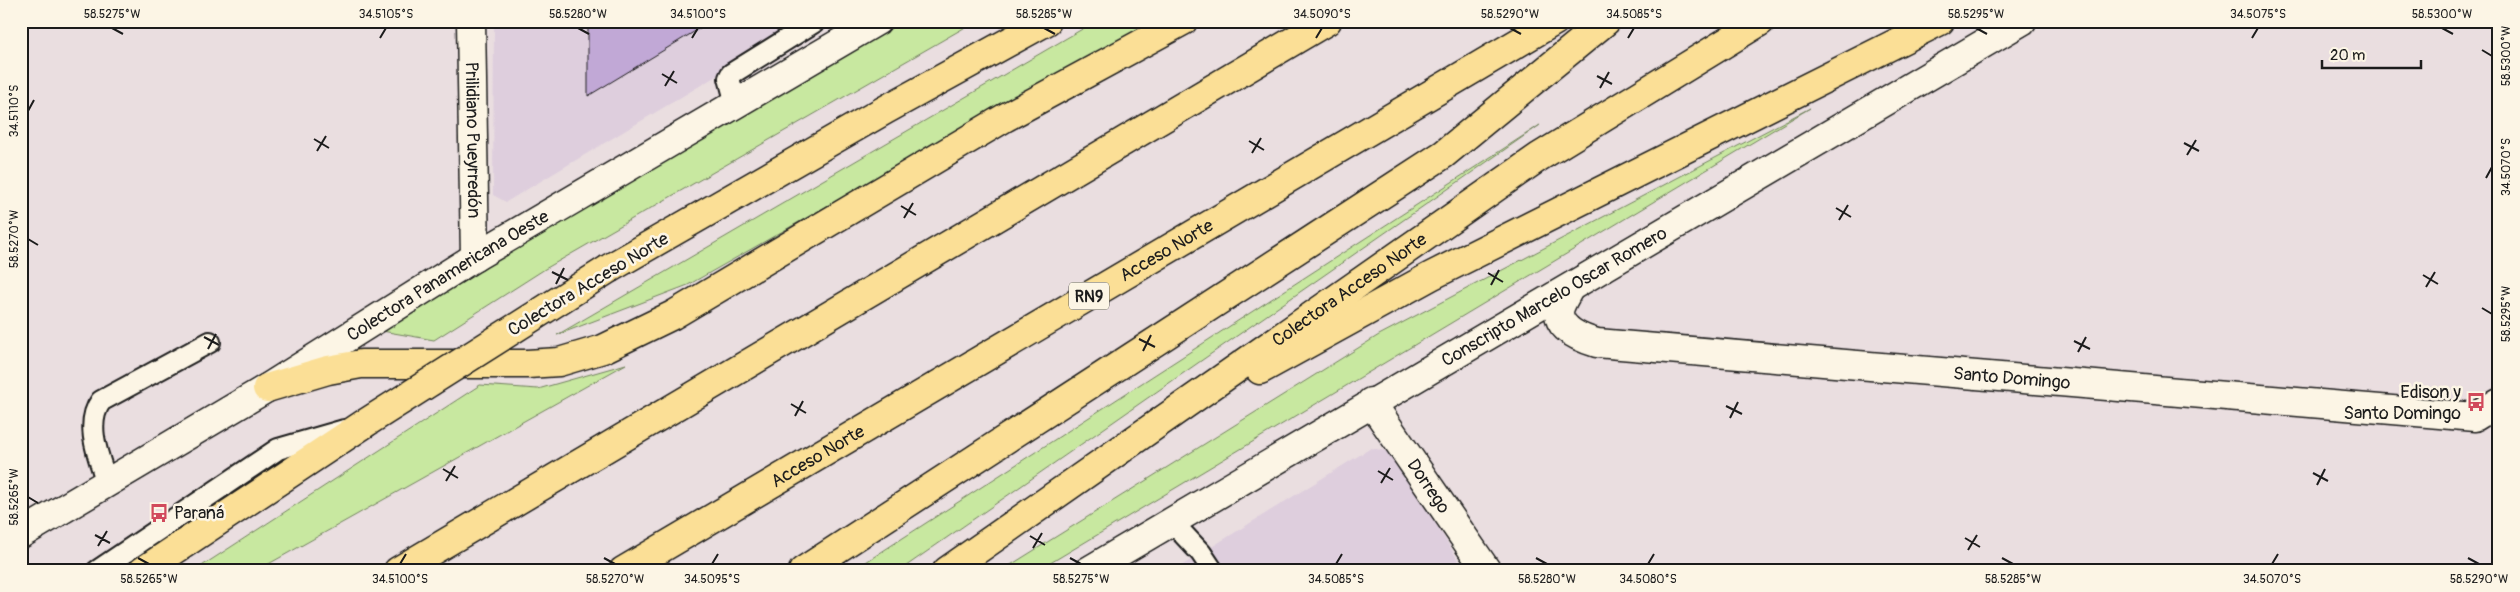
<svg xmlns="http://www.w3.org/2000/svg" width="2520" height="592" viewBox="0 0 2520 592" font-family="Pangolin,sans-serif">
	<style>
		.built { fill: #decedd }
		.green { fill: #c8e8a0; stroke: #72825e }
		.building { fill: #c1a8d6; stroke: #1c1c1c }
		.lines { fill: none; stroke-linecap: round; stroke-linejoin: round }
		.lane-casing { stroke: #1c1c1c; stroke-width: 24 }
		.street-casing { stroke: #1c1c1c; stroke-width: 31 }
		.secondary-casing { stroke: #1c1c1c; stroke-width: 31 }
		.highway-casing { stroke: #1c1c1c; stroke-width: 31 }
		.lane { stroke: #fcf5e5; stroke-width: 20 }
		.street { stroke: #fcf5e5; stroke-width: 28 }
		.secondary { stroke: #fcf5e5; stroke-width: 28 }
		.highway { stroke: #fbdf96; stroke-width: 28 }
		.highway-bridge-casing { stroke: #1c1c1c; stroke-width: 31; stroke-linecap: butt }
		.highway-bridge { stroke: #fbdf96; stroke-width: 28 }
		.ticks { fill: none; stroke: #1c1c1c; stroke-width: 2 }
		.labels { text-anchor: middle; stroke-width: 5; stroke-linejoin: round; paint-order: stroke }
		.shield { fill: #fcf5e5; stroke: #5f5d58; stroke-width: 1 }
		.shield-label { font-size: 16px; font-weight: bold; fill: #1c1c1c }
		.street-label { font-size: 18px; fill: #1c1c1c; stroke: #fcf5e5 }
		.poi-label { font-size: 18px; fill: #1c1c1c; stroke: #fcf5e5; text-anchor: end }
		.neatline { fill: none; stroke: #1c1c1c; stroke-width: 2 }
		.ticks-label { font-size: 12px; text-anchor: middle; fill: #1c1c1c }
	</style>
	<rect width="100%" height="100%" fill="#eadee0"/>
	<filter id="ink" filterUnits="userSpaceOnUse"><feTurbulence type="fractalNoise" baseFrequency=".02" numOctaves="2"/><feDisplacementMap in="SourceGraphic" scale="10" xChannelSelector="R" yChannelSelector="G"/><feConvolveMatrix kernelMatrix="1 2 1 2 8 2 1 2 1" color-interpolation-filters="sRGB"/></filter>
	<g filter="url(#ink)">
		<path class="built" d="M 494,21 L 808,21 L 506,202 L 493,195 Z
			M 1371,448 L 1391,452 L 1465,571 L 1173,571 Z"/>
		<path class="green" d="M 904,21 L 976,21 L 545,269 L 434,340 L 376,330 L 721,124 Z
			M 1096,21 L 1153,21 L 688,285 L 557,335 Z
			M 1810,108 L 1037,571 L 1001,571 L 1379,335 Z
			M 1540,125 L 899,571 L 852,571 Z
			M 626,364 L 256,571 L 194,571 L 480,385 L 538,389 Z"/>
		<path class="building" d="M 588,21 L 712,21 L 588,96 Z"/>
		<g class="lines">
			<g class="lane-casing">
				<path id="lane" d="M 736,104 L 729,78 L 731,74 L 816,21
					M 107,483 C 99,458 84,424 101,401 L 210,342
					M 1171,521 L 1201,553 L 1213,571
					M 97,571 L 278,449 L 344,430"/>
			</g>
			<g class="street-casing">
				<g id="street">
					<path id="s1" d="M 471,21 L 475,257"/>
					<path id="s2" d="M 1569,289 C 1566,295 1560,304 1559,311 C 1558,330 1583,339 1597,343 L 2475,417 L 2499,402"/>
					<path id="s3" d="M 1371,402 L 1487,571"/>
				</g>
			</g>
			<g class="secondary-casing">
				<g id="secondary">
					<path id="s4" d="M 21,534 L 267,388 L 475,257 L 877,21"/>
					<path id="s5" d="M 1088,571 L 2022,21"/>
				</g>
			</g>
			<g class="highway-casing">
				<g id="highway">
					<path d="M 610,268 L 885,110 L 1047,21"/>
					<path d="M 1260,370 L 1431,276 L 1940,21"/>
					<path d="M 267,388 L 328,370 L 361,364 L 527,364 L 559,362 L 603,349 L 673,315 L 1006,117 L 1183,21"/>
					<path d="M 143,571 L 364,424"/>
					<path d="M 398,571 L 1327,21"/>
					<path id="s6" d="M 623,571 L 1555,21"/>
					<path d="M 803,571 L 1444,154 L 1606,21"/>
					<path id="s7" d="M 947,571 L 1539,157 L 1761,21"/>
				</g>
			</g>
			<use href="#lane" class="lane"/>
			<use href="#street" class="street"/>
			<use href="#secondary" class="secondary"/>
			<use href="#highway" class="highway"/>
			<g class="highway-bridge-casing">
				<path id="highway-bridge" d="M 364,424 L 610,268"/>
			</g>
			<use href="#highway-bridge" class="highway-bridge"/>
		</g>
	</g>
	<path class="ticks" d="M 112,28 L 123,34M 578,28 L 589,34M 1044,28 L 1055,34M 1510,28 L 1521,34M 1976,28 L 1987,34M 2442,28 L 2453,34M 380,38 L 386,28M 692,38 L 698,28M 1316,38 L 1322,28M 1628,38 L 1634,28M 2252,38 L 2258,28M 2482,50 L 2492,56M 662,74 L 677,83M 1597,76 L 1612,84M 665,86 L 674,71M 1600,88 L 1609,72M 28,111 L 34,100M 314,139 L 329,148M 1249,141 L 1264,150M 2184,143 L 2199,151M 317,151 L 326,136M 1252,153 L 1261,138M 2187,155 L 2196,140M 2486,178 L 2492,167M 901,206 L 916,215M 1836,208 L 1851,217M 904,218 L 913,203M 1839,220 L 1848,205M 28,239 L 38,245M 552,272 L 568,280M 1488,273 L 1503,282M 2423,275 L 2438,284M 556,284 L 564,268M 1491,285 L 1499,270M 2426,287 L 2435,272M 2482,308 L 2492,314M 204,337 L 219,345M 1139,339 L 1155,347M 2074,341 L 2090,349M 208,349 L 216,334M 1143,351 L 1151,335M 2078,352 L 2086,337M 791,404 L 806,413M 1726,406 L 1742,414M 795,416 L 803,401M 1730,418 L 1738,402M 443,469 L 458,478M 1378,471 L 1393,480M 2313,473 L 2328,481M 446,481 L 455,466M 1381,483 L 1390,468M 2317,485 L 2325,469M 28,497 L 38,503M 95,535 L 110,543M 1030,536 L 1045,545M 1965,538 L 1980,547M 98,546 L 107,531M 1033,548 L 1042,533M 1968,550 L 1977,535M 138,558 L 149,564M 604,558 L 615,564M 1070,558 L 1081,564M 1536,558 L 1547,564M 2002,558 L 2013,564M 2468,558 L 2479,564M 400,564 L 406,554M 712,564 L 718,554M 1336,564 L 1342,554M 1648,564 L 1654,554M 2272,564 L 2278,554"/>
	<defs>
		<g id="bus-bare" transform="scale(1.5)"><path d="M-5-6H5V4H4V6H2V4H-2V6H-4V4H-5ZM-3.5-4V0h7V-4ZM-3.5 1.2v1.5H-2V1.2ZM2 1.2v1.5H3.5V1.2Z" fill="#d1495b" stroke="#fcf5e5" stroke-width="2.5" paint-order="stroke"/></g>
	</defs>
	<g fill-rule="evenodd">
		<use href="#bus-bare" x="2476" y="402"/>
		<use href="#bus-bare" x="159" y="513"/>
	</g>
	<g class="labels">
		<rect class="shield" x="1069" y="282.5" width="40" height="27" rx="4"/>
		<g class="shield-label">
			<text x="1089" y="302">RN9</text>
		</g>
		<g class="street-label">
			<text dy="6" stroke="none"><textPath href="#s1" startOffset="119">Prilidiano Pueyrredón</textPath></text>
			<text dy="6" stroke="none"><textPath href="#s6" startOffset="631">Acceso Norte</textPath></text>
			<text dy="6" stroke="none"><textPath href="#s4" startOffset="499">Colectora Panamericana Oeste</textPath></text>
			<text transform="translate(588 284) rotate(-31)" y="6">Colectora Acceso Norte</text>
			<text dy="6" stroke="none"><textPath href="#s7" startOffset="491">Colectora Acceso Norte</textPath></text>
			<text dy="6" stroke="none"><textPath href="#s5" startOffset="541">Conscripto Marcelo Oscar Romero</textPath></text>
			<text dy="6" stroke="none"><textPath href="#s2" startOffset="494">Santo Domingo</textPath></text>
			<text dy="6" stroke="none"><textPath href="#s6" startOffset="226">Acceso Norte</textPath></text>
			<text dy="6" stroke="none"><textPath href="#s3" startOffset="102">Dorrego</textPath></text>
		</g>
		<g class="poi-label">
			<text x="2461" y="398">Edison y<tspan x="2461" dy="21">Santo Domingo</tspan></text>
			<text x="174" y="519" text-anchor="start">Paraná</text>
		</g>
	</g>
	<rect width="2520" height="592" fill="none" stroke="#fcf5e5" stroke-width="55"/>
	<path d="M2322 60v8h99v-8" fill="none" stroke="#1c1c1c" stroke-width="2.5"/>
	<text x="2330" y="60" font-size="15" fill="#1c1c1c" stroke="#fcf5e5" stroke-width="4" paint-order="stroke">20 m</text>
	<rect x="28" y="28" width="2464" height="536" class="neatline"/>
	<g class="ticks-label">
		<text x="112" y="18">58.5275°W</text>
		<text x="386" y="18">34.5105°S</text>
		<text x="578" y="18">58.5280°W</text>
		<text x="698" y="18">34.5100°S</text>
		<text x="1044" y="18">58.5285°W</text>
		<text x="1322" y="18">34.5090°S</text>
		<text x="1510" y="18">58.5290°W</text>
		<text x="1634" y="18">34.5085°S</text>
		<text x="1976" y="18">58.5295°W</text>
		<text x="2258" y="18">34.5075°S</text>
		<text x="2442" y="18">58.5300°W</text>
		<text transform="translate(2506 56) rotate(-90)" y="4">58.5300°W</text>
		<text transform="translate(14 111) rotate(-90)" y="4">34.5110°S</text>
		<text transform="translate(2506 167) rotate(-90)" y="4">34.5070°S</text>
		<text transform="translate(14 239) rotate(-90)" y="4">58.5270°W</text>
		<text transform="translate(2506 314) rotate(-90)" y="4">58.5295°W</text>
		<text transform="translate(14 497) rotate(-90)" y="4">58.5265°W</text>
		<text x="149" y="583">58.5265°W</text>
		<text x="400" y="583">34.5100°S</text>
		<text x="615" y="583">58.5270°W</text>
		<text x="712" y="583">34.5095°S</text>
		<text x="1081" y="583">58.5275°W</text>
		<text x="1336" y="583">34.5085°S</text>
		<text x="1547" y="583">58.5280°W</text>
		<text x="1648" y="583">34.5080°S</text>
		<text x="2013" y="583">58.5285°W</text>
		<text x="2272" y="583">34.5070°S</text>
		<text x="2479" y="583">58.5290°W</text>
	</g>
</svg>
